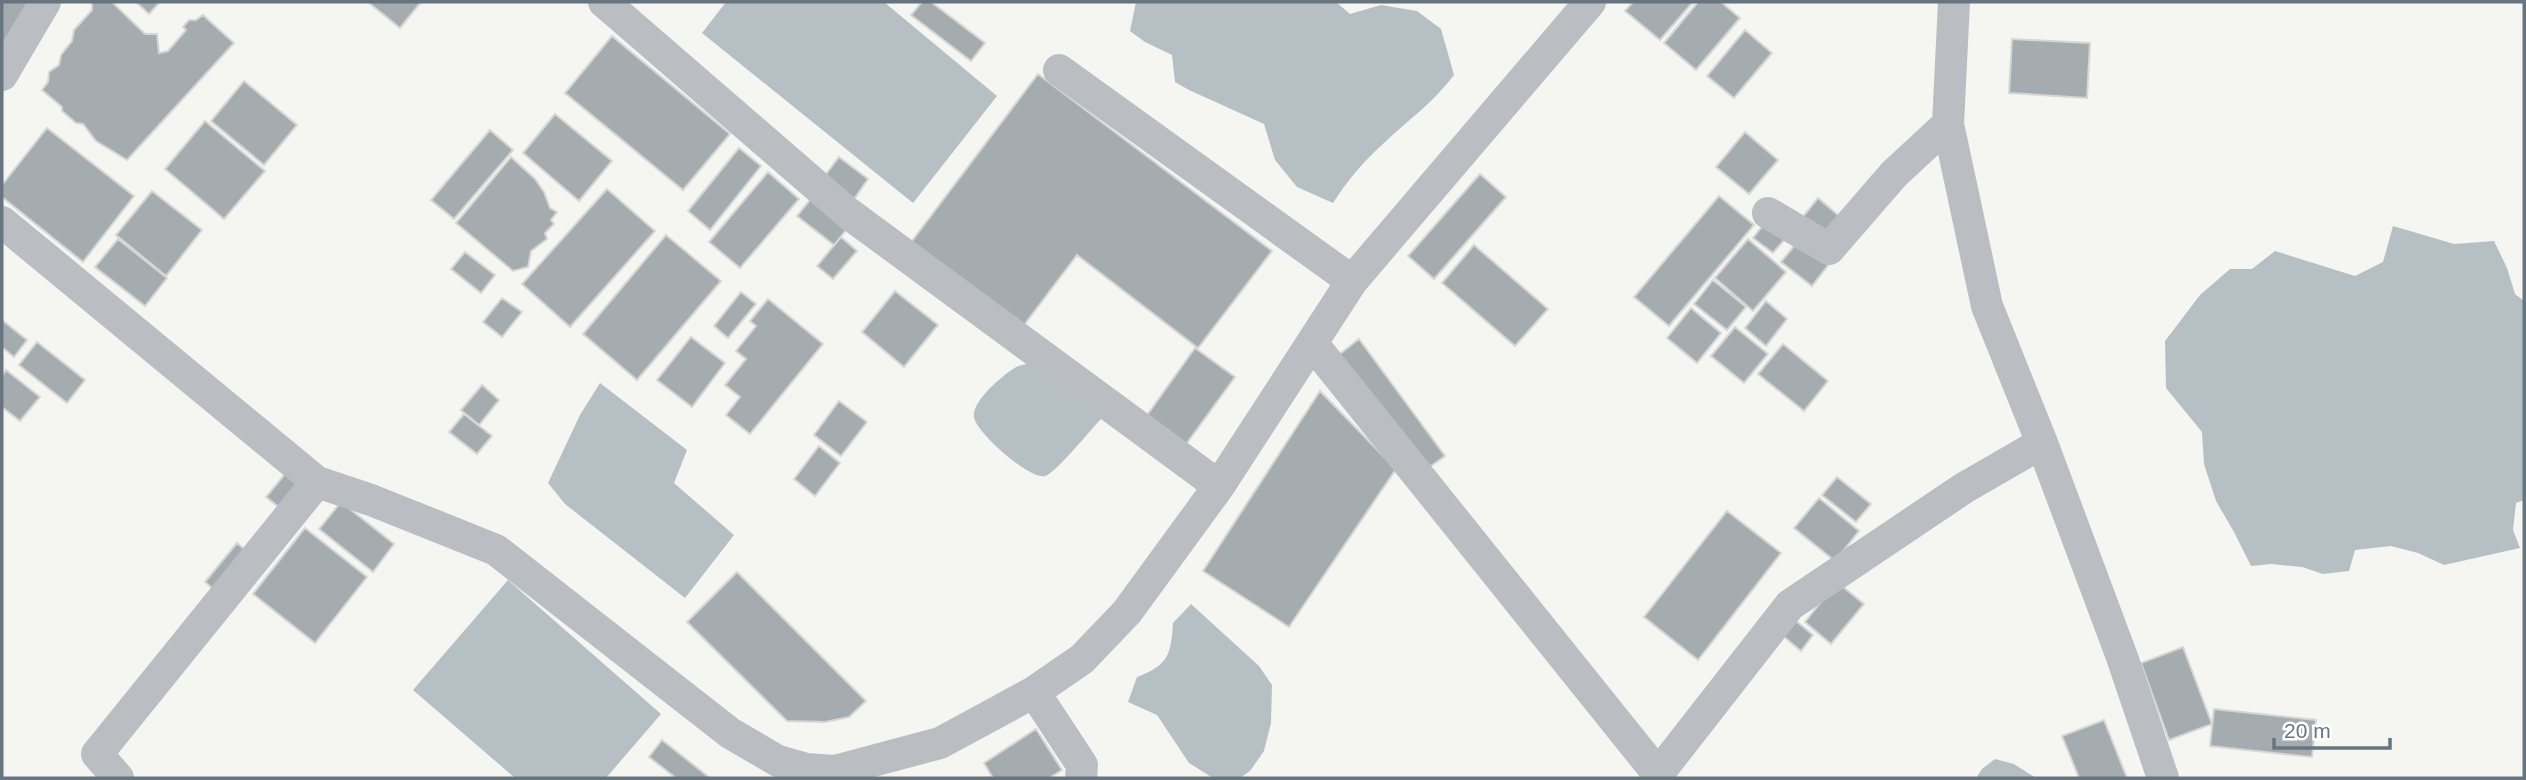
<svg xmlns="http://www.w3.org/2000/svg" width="2526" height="780" viewBox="0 0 2526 780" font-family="Helvetica,sans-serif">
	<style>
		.water { fill: #b6c0c4 }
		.building { fill: #a5acb0; stroke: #d6d6d5; stroke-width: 2 }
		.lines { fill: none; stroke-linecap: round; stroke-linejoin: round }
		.minor { stroke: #babec2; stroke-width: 32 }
	</style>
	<rect width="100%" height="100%" fill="#f5f5f2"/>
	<path class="water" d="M 726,2 L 884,2 L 997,96 L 913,203 L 702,33 Z
		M 1136,2 L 1336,2 L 1350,14 L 1381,5 L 1417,11 L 1441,29 L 1454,75 C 1431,105 1409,119 1383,144 C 1363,162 1347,181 1333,203 L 1297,187 L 1275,160 L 1264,124 L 1189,90 L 1175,82 L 1172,55 L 1145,42 L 1130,31 Z
		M 2393,226 L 2454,244 L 2494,241 L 2507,268 L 2515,294 L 2524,301 L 2524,500 L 2516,503 L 2513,530 L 2520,548 L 2444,565 L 2418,553 L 2391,546 L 2355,550 L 2349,571 L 2323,574 L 2302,567 L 2271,564 L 2251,566 L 2234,532 L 2216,501 L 2204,464 L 2202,432 L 2166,388 L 2165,341 L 2200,295 L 2230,269 L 2252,269 L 2275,251 L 2355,276 L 2383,262 Z
		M 1033,363 L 1100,412 L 1101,419 C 1091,429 1056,473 1045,476 C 1029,480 975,431 974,417 C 972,401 1001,377 1013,369 C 1018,365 1026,364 1033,363 Z
		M 600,383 L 687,450 L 674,483 L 734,535 L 685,598 L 565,504 L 548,483 L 580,415 Z
		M 508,580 L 661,714 L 606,778 L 515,778 L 413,690 Z
		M 1191,604 L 1259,666 L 1272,685 L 1271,723 L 1264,751 L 1250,771 L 1240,778 L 1213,778 L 1189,763 L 1157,715 L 1128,702 L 1137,677 C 1169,665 1171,654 1173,623 Z
		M 1995,759 L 2014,764 L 2036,778 L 1976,778 L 1982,769 Z"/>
	<path class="building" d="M 2,2 L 35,2 L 2,54 Z
		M 92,2 L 112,2 L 145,34 L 157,34 L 159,53 L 168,51 L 186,30 L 183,27 L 189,20 L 196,20 L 203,15 L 234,43 L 127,160 L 96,141 L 83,124 L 76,123 L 62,111 L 62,107 L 42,90 L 48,82 L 49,72 L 59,65 L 61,55 L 72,41 L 74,30 L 92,10 Z
		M 136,2 L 160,2 L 149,14 Z
		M 368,2 L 421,2 L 400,28 Z
		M 922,2 L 931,2 L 985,43 L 971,61 L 911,15 Z
		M 1633,2 L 1693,2 L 1660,40 L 1625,11 Z
		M 1698,2 L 1721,2 L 1740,18 L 1696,70 L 1664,43 Z
		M 1745,30 L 1772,53 L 1734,98 L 1707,76 Z
		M 612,36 L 730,134 L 683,190 L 565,93 Z
		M 2012,39 L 2090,43 L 2087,98 L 2009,93 Z
		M 1038,74 L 1272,251 L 1198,348 L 1077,255 L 1021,329 L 909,245 Z
		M 244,81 L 297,125 L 264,165 L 211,121 Z
		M 555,114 L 612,161 L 579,201 L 523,153 Z
		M 205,121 L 265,171 L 224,219 L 165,169 Z
		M 47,128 L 134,196 L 83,262 L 2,197 L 2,185 Z
		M 490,130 L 513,150 L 454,219 L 431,200 Z
		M 1745,132 L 1778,160 L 1749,194 L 1716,167 Z
		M 739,148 L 761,166 L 710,230 L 688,211 Z
		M 511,157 L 535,179 L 544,192 L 550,208 L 557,212 L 551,220 L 554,224 L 545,233 L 547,239 L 531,251 L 528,267 L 513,271 L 456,223 Z
		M 839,157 L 868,179 L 854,199 L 824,177 Z
		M 768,172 L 799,199 L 740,268 L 709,242 Z
		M 1480,174 L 1506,197 L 1434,279 L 1408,256 Z
		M 607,189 L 655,231 L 570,327 L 522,284 Z
		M 152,191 L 202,230 L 166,276 L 116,235 Z
		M 814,195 L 850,225 L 834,245 L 797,216 Z
		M 1719,196 L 1754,225 L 1669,326 L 1634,297 Z
		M 1818,198 L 1845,221 L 1828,241 L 1801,219 Z
		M 1765,223 L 1785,239 L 1773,253 L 1753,238 Z
		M 666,235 L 721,281 L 637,380 L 583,334 Z
		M 841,237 L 857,251 L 833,279 L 817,266 Z
		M 118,239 L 167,278 L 145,306 L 95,267 Z
		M 1748,239 L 1786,272 L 1753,311 L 1715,278 Z
		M 1799,240 L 1829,264 L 1812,286 L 1781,262 Z
		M 1474,245 L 1548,309 L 1515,346 L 1442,283 Z
		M 465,252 L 495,275 L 481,293 L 451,269 Z
		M 1713,280 L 1746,307 L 1727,330 L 1694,304 Z
		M 895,291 L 938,325 L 904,367 L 862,332 Z
		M 741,292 L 756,304 L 728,338 L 714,326 Z
		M 502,298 L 522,312 L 502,337 L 483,322 Z
		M 768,299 L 823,344 L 750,434 L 726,415 L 740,397 L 725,385 L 746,359 L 736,351 L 756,326 L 750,321 Z
		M 1766,301 L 1787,319 L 1766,346 L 1745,328 Z
		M 1691,308 L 1721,333 L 1697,363 L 1667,338 Z
		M 2,320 L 27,340 L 14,357 L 2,347 Z
		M 1735,327 L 1768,354 L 1744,383 L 1711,356 Z
		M 691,337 L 725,363 L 692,407 L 657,380 Z
		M 1359,339 L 1445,456 L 1421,473 L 1336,357 Z
		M 37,342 L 85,380 L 67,403 L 19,365 Z
		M 1783,344 L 1828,381 L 1804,411 L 1758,374 Z
		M 1195,348 L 1235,377 L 1184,447 L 1145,418 Z
		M 6,370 L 40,397 L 20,421 L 2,407 L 2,376 Z
		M 482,385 L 499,400 L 479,425 L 461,410 Z
		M 1320,391 L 1396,469 L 1289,627 L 1203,571 Z
		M 839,401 L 867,422 L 841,456 L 814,435 Z
		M 464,414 L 492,436 L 477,454 L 449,432 Z
		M 819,446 L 840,463 L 815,496 L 794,479 Z
		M 285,474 L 302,488 L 284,511 L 266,497 Z
		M 1837,477 L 1871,504 L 1856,522 L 1822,495 Z
		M 1819,498 L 1859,531 L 1835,561 L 1794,528 Z
		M 341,502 L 394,544 L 373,572 L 319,529 Z
		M 1727,511 L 1781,553 L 1698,660 L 1644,617 Z
		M 305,528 L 367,577 L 315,643 L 253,594 Z
		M 237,543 L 250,554 L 219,594 L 205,582 Z
		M 737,572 L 866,701 L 849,717 L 825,722 L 787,721 L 687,622 Z
		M 1837,582 L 1864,604 L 1831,644 L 1805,622 Z
		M 1796,621 L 1813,635 L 1801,651 L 1783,636 Z
		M 2183,647 L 2212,724 L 2169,740 L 2141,663 Z
		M 2214,709 L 2316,720 L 2312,757 L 2210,746 Z
		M 2104,720 L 2127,778 L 2079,778 L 2062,736 Z
		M 1036,729 L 1062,770 L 1049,778 L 993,778 L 984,763 Z
		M 662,740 L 710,778 L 676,778 L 649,757 Z"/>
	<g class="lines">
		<path class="minor" d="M 604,2 L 848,213 L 1219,486
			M 1954,2 L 1948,124 L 1987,306 L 2042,443 L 2122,657 L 2163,778
			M 1059,70 L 1352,281
			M 2,75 L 45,2
			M 1768,213 L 1829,249 L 1894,174 L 1948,124
			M 2,222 L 317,482 L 371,500 L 496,550 L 730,733 L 778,761 L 806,769 L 835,771 L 940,743 L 1034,692 L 1082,659 L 1127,612 L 1219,486 L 1352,281 L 1590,2
			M 1312,343 L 1658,774 L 1790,605 L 1964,488 L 2042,443
			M 1034,692 L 1082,765 L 1081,778
			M 118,778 L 97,754 L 317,482"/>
	</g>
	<rect width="2526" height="780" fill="none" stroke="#677580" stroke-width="7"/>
	<path d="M2274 738v10h116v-10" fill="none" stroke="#677580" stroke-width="3.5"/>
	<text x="2284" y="738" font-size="21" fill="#677580" stroke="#ffffff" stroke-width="5" paint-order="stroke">20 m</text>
</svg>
